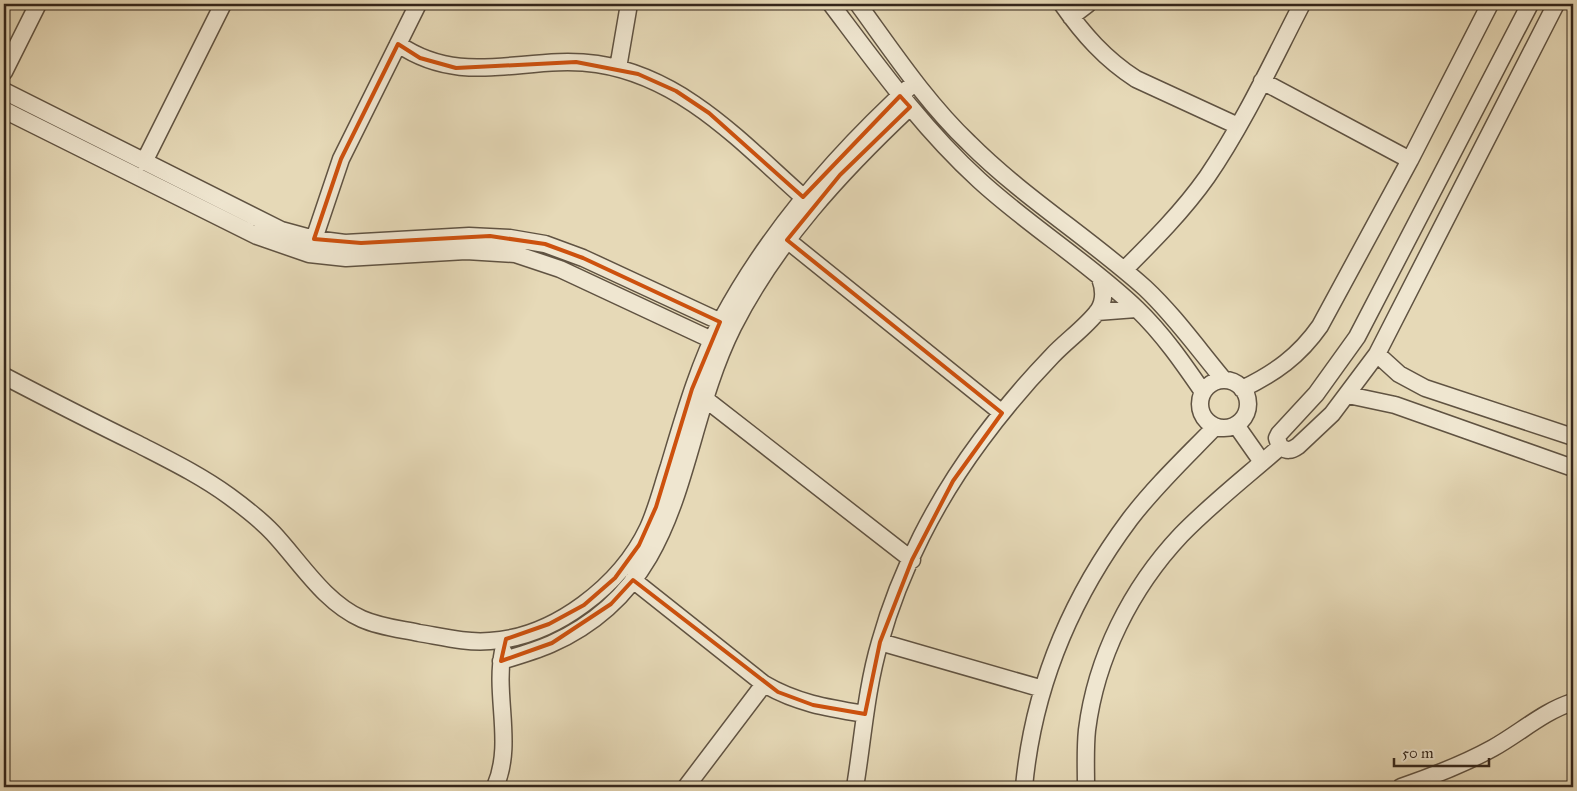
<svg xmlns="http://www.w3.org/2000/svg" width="1577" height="791" viewBox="0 0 1577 791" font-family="'IM FELL Great Primer',serif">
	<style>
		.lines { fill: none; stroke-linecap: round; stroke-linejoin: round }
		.minor-casing { stroke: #605342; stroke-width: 19 }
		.minor { stroke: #efe6d0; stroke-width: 16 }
		.marked { fill: none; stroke: #cd510e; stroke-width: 4; stroke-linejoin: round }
	</style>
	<rect width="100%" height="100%" fill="#e6d9b7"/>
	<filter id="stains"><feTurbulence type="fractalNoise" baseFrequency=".004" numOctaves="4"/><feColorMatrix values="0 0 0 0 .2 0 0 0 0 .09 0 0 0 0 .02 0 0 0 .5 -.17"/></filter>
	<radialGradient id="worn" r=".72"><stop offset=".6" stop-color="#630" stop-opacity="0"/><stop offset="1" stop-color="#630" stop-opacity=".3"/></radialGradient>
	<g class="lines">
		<g class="minor-casing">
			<path id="minor" d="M 831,4 C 877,65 922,128 979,180 C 1029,226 1088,262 1137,309 C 1163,334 1183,363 1203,392
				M 858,4 C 893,52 926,102 969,143 C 1023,197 1088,237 1145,288 C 1174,315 1198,349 1224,380
				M 1062,4 C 1083,34 1105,59 1136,79 L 1238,126
				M 1530,4 L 1357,337 L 1316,394 L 1279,434 L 1277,438 L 1280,447 C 1287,451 1291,451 1298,446 L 1332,414 L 1377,354 L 1556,4
				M 1071,17 L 1088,4
				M 398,44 C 464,89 525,54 597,64 C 683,77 741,142 803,197
				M 618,68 L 629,4
				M 4,72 L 38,4
				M 1262,81 L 1410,160
				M 4,91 L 281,230 L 314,239 L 345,243 L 469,236 L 510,238 L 545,244 L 583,258 L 721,322
				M 4,110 L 257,236 L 309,254 L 346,258 L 466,251 L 515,254 L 560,269 L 712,340
				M 144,162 L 223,4
				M 314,239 L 341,159 L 418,4
				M 787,240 L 1002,413
				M 1124,270 C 1153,241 1183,211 1207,177 C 1244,123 1272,62 1302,4
				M 1097,312 L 1136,309
				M 1377,354 L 1399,374 L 1425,388 L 1573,437
				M 4,376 C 48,399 93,422 138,444 C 169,460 200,475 229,496 C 244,507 260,519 273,533 C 301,563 324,602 362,619 C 380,627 400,629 419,633 C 443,637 466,643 490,641 C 555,637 621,585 648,528 C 657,508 662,487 669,466 C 684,416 698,366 722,319 C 771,228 839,151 915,82
				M1200 404a24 24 0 1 1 48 0a24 24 0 1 1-48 0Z
				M 1242,389 C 1275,373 1299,356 1320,326 L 1410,160 L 1490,4
				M 1348,395 L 1395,405 L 1573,468
				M 704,398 L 912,560
				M 1236,425 L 1262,462
				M 633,580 L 764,684 C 796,703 828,708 865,714
				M 880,642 L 1043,689
				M 501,661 C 518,656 535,651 551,644 C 690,582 675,443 733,327 C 776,242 841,172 910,107
				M 495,787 C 514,744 494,696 503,651
				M 686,787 L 764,684
				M 855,787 C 863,739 866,689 880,642 C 900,570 937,499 981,440 C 1003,410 1027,382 1052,356 C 1066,341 1086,327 1098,311 C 1105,301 1104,289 1100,278
				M 1024,787 C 1033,689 1071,598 1130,519 C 1156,485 1186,457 1215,427
				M 1086,787 C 1086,768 1085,749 1087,730 C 1096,658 1131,588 1181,535 C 1211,504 1247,476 1280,447
				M 1401,787 C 1433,776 1464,764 1493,748 C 1520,733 1544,711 1573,702"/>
		</g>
		<use href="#minor" class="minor"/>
	</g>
	<path class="marked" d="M 398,44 L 420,58 L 456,68 L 576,62 L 638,74 L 676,91 L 709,113 L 803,197 L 900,96 L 910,107 L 840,175 L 787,240 L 1002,413 L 953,481 L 912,560 L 880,642 L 865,714 L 813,705 L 778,692 L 633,580 L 611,604 L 552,643 L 501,661 L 506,639 L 549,624 L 584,605 L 615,578 L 639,545 L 656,507 L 692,389 L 720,322 L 583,258 L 545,244 L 490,236 L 361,243 L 314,239 L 341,159 Z"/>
	<rect width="1577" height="791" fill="none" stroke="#e6d9b7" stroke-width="20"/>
	<rect x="5" y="5" width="1567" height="781" fill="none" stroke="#34261b" stroke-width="2.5"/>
	<rect x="10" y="10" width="1557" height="771" fill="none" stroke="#34261b"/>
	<path d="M1394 758v8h95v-8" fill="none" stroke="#34261b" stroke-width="2.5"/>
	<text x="1402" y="758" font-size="15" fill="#34261b" stroke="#efe6d0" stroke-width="4" paint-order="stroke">50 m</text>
	<rect width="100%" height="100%" filter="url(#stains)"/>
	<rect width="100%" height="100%" fill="url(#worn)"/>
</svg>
